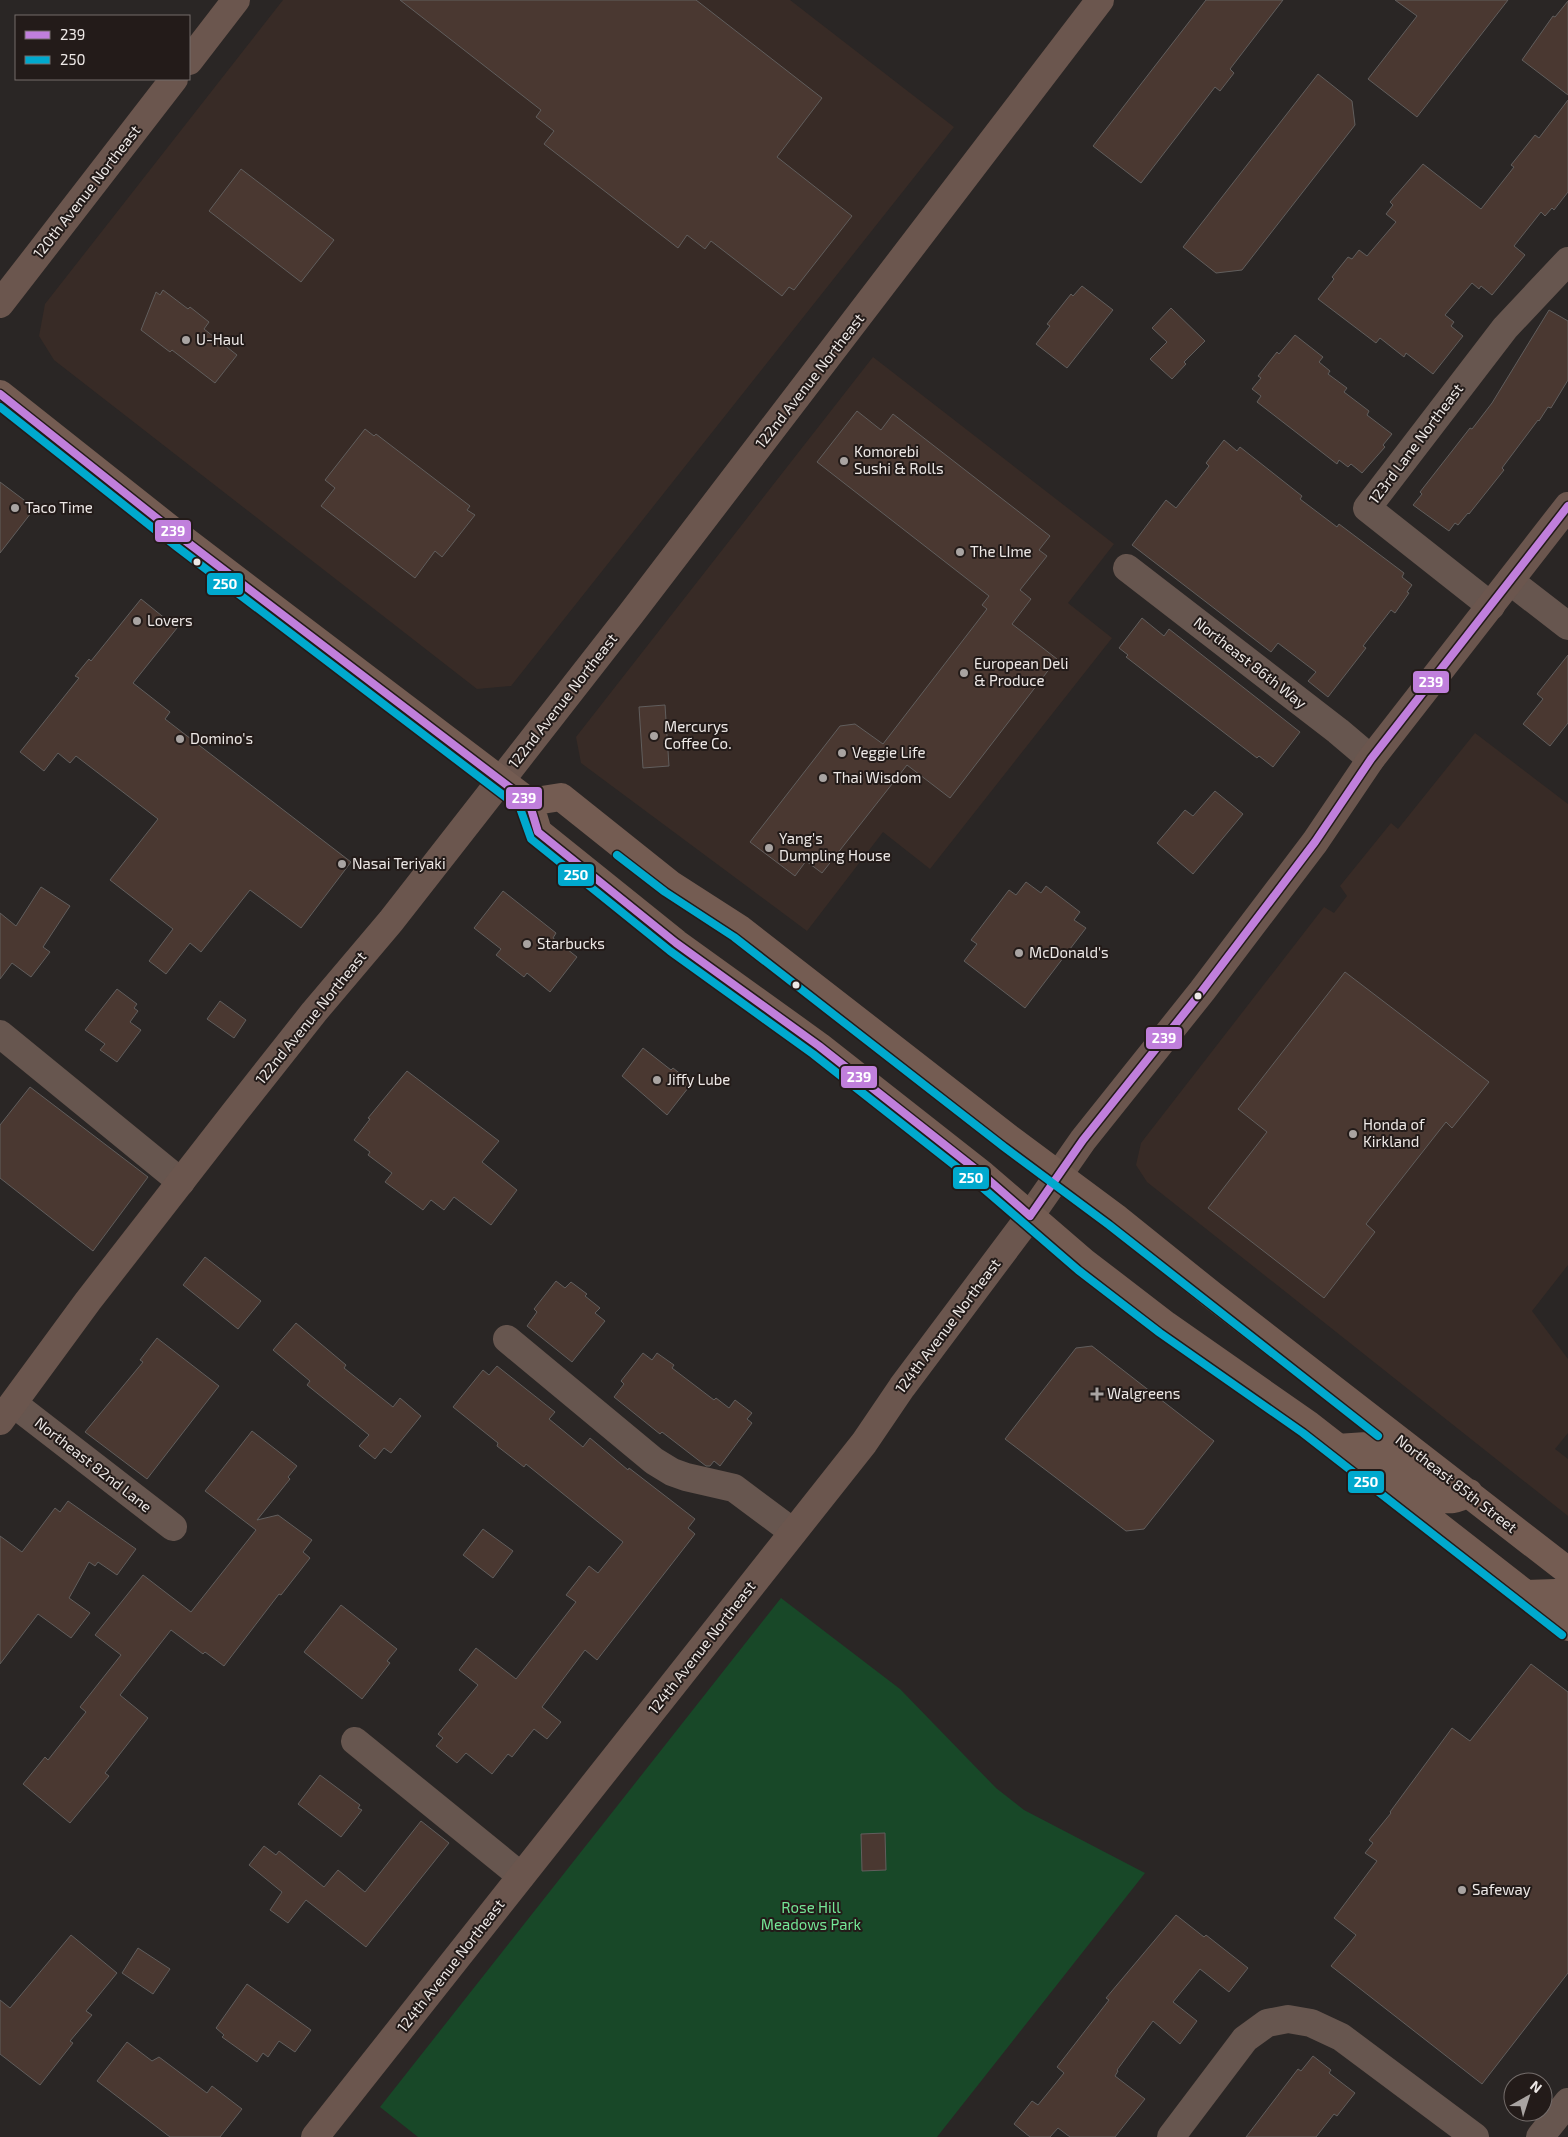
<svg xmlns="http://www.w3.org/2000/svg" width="1568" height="2137" viewBox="0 0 1568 2137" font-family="'Exo 2',sans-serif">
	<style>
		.built { fill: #382b26 }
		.green { fill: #184828 }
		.building { fill: #4a3831; stroke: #615e5d }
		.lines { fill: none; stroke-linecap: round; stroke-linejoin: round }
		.street { stroke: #67564f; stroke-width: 28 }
		.secondary { stroke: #6b564e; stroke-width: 28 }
		.primary { stroke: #745c52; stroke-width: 28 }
		.bus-1-casing { stroke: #231b19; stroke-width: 11 }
		.bus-2-casing { stroke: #231b19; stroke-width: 11 }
		.bus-1 { stroke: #c07fdc; stroke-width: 8 }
		.bus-2 { stroke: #00a9ce; stroke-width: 8 }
		.poi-dot { fill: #a9a4a2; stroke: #231b19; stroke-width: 2 }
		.bus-dot { fill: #ede8e6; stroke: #231b19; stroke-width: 2 }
		.labels { text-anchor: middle; stroke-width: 4; stroke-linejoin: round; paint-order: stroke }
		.street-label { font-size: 15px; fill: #ede8e6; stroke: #231b19 }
		.poi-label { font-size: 15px; fill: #ede8e6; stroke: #231b19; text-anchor: start }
		.park-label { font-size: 15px; fill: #74e696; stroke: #231b19 }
		.line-badge { stroke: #231b19; stroke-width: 2 }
		.badge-label { font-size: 14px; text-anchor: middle; font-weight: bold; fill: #fff }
	</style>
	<rect width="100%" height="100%" fill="#2a2625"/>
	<path class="built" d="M 283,0 L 790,0 L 954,127 L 511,686 L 477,689 L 54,360 L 39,336 L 45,304 Z
		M 873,357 L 1114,544 L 1068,603 L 1112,638 L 930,869 L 883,832 L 807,931 L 581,763 L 576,737 Z
		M 1475,733 L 1568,804 L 1568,1265 L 1532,1311 L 1568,1359 L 1568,1433 L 1555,1449 L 1568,1459 L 1568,1516 L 1147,1182 L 1136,1165 L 1141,1143 L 1324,907 L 1334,913 L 1347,896 L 1340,886 L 1391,823 L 1398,829 Z"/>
	<path class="green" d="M 781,1598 L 900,1689 L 996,1788 L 1024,1810 L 1145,1873 L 937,2137 L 418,2137 L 380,2107 Z"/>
	<path class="building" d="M 400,0 L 696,0 L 822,98 L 777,157 L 852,216 L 794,290 L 789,287 L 782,296 L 711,241 L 705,249 L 687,235 L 678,248 L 544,144 L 554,131 L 536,117 L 541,110 Z
		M 1206,0 L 1283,0 L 1230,69 L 1234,73 L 1220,91 L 1215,87 L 1141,183 L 1093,146 Z
		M 1395,0 L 1508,0 L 1417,117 L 1368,79 L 1417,16 Z
		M 1568,1 L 1568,95 L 1522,60 L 1553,16 L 1555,17 Z
		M 1318,74 L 1352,101 L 1355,125 L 1242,270 L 1216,273 L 1183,247 Z
		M 1568,100 L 1568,192 L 1554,210 L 1552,208 L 1545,216 L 1541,212 L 1514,246 L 1525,255 L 1492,295 L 1481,286 L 1479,289 L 1472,283 L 1445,315 L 1454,322 L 1451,326 L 1463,336 L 1433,374 L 1406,353 L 1404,357 L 1380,338 L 1376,343 L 1318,299 L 1334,279 L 1332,277 L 1348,257 L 1352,259 L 1359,250 L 1367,256 L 1396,222 L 1386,214 L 1393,205 L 1390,202 L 1423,164 L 1481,209 L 1514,167 L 1511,165 L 1535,135 L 1539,138 Z
		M 241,169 L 334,240 L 301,282 L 209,211 Z
		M 1082,286 L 1113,310 L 1067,368 L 1036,344 L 1050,326 L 1047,324 L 1071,294 L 1073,296 Z
		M 163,290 L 188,309 L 190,307 L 209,322 L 204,329 L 237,355 L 215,383 L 172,350 L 170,352 L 141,330 L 156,292 L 160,295 Z
		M 1171,308 L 1205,341 L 1184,362 L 1186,364 L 1172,379 L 1150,359 L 1167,342 L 1152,328 Z
		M 1549,310 L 1568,321 L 1568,380 L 1551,408 L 1548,407 L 1539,421 L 1538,420 L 1502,468 L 1504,470 L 1469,514 L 1468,513 L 1458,525 L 1455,523 L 1449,531 L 1413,505 L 1422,494 L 1420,492 L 1470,428 L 1472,429 L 1492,403 Z
		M 1295,335 L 1323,357 L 1319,362 L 1330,371 L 1328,374 L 1347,388 L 1344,392 L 1369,411 L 1367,415 L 1392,434 L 1383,445 L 1385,447 L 1362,473 L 1351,464 L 1348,467 L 1339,460 L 1337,464 L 1257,402 L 1261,396 L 1252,389 L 1261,378 L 1258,376 L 1277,352 L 1279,354 Z
		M 857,411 L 881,430 L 893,414 L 1050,536 L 1039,550 L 1047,556 L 1020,590 L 1031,599 L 1012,624 L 1057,659 L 950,798 L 907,765 L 822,873 L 806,861 L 795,876 L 750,842 L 840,726 L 855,724 L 883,744 L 987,609 L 982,605 L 989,596 L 817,462 Z
		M 365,429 L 374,436 L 376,434 L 470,506 L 467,510 L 475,515 L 442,557 L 435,551 L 415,578 L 321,506 L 335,488 L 325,480 Z
		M 1224,440 L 1237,451 L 1240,447 L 1302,496 L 1300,499 L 1337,527 L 1339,524 L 1404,573 L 1402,577 L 1412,585 L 1407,592 L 1409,593 L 1395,613 L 1391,610 L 1363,646 L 1366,648 L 1328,697 L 1308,681 L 1316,672 L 1278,643 L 1271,652 L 1132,545 L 1166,500 L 1176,508 L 1209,466 L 1206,463 Z
		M 0,482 L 28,503 L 31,513 L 0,553 Z
		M 141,599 L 177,628 L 133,683 L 170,712 L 165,719 L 351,862 L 301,928 L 250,890 L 201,952 L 190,943 L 166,974 L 149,961 L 173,929 L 110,880 L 158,819 L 76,756 L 70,763 L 58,753 L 44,771 L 20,752 L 79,678 L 75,676 L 89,659 L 91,661 Z
		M 1142,618 L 1164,636 L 1169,629 L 1300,732 L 1273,767 L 1259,756 L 1257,758 L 1126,657 L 1128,655 L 1119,648 Z
		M 1568,655 L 1568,723 L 1550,746 L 1523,724 L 1543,699 L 1537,694 Z
		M 665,705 L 669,766 L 643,768 L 639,707 Z
		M 1215,791 L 1243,814 L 1193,874 L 1157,843 L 1185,810 L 1193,816 Z
		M 1026,882 L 1041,893 L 1046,886 L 1080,912 L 1074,920 L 1086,928 L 1025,1008 L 964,961 L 977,944 L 971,940 L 1009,890 L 1016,895 Z
		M 41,887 L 70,906 L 43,947 L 50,952 L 31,977 L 12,963 L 0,979 L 0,913 L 16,926 Z
		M 503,891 L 556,933 L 553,938 L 577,957 L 550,992 L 527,973 L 524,977 L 496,955 L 501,949 L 474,928 Z
		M 1345,972 L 1489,1082 L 1452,1128 L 1446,1122 L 1366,1224 L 1375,1232 L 1324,1298 L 1208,1208 L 1267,1132 L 1238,1109 Z
		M 117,989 L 137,1004 L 134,1008 L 138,1011 L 130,1022 L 141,1030 L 117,1062 L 100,1050 L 105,1044 L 85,1030 Z
		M 220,1001 L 246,1020 L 234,1038 L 207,1019 Z
		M 643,1048 L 671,1070 L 673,1068 L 692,1083 L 667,1115 L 622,1076 Z
		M 407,1071 L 499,1141 L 482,1162 L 517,1190 L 491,1225 L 454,1197 L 444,1210 L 431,1200 L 423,1210 L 385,1182 L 392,1173 L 368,1155 L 370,1152 L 354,1140 L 370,1119 L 368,1118 Z
		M 30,1087 L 148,1177 L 93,1251 L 0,1178 L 0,1125 Z
		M 205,1257 L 261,1301 L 238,1329 L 183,1285 Z
		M 556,1281 L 565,1288 L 571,1282 L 587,1294 L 585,1296 L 600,1308 L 595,1313 L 605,1321 L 572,1362 L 527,1326 L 537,1312 L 534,1309 Z
		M 296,1323 L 346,1365 L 344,1368 L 393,1407 L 400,1398 L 421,1416 L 391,1453 L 384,1448 L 375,1459 L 359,1446 L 369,1435 L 307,1385 L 310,1381 L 273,1350 Z
		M 157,1338 L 219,1386 L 147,1479 L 85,1432 L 143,1362 L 140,1360 Z
		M 1092,1346 L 1214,1441 L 1144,1529 L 1126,1531 L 1005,1439 L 1076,1348 Z
		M 643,1353 L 652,1360 L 657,1353 L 674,1365 L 672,1368 L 714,1400 L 716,1398 L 729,1408 L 735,1400 L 752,1413 L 747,1419 L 752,1423 L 720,1466 L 714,1461 L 710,1466 L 706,1466 L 662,1432 L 660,1434 L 614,1397 L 624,1384 L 621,1381 Z
		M 497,1366 L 555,1412 L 549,1419 L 583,1447 L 590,1438 L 628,1470 L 629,1468 L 695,1519 L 688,1528 L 695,1534 L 597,1660 L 585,1650 L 542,1707 L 561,1722 L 547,1739 L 534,1729 L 512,1757 L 508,1754 L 492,1774 L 466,1753 L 457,1763 L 436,1746 L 443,1738 L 438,1734 L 478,1685 L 459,1670 L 476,1648 L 516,1679 L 576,1602 L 566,1595 L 589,1566 L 598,1573 L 623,1542 L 526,1464 L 524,1467 L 497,1446 L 498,1443 L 453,1407 L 483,1370 L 489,1375 Z
		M 252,1431 L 297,1466 L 288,1477 L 290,1479 L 257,1520 L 278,1515 L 312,1540 L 303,1552 L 310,1558 L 281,1595 L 279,1594 L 224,1666 L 205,1652 L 203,1654 L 171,1630 L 120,1695 L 148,1718 L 105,1773 L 109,1776 L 70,1823 L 23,1784 L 45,1757 L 48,1760 L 86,1712 L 80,1707 L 121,1655 L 95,1635 L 143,1575 L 191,1612 L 256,1530 L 205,1491 Z
		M 68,1501 L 136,1549 L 117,1575 L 98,1562 L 95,1566 L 89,1562 L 69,1598 L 90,1613 L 71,1638 L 38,1614 L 0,1664 L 0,1536 L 22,1552 L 55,1508 L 60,1512 Z
		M 483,1529 L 513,1551 L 493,1578 L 463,1555 Z
		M 341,1605 L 397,1649 L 387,1661 L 390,1663 L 362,1699 L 304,1652 Z
		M 1531,1664 L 1568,1692 L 1568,1973 L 1482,2084 L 1331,1966 L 1356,1935 L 1334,1918 L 1377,1861 L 1365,1853 L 1373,1843 L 1369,1840 L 1391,1813 L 1390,1812 L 1452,1728 L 1470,1741 Z
		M 320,1775 L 360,1805 L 358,1808 L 362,1810 L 341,1837 L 298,1804 Z
		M 421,1821 L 449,1843 L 366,1947 L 306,1900 L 288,1923 L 270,1910 L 282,1892 L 249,1865 L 264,1846 L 276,1855 L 279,1851 L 324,1887 L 338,1870 L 365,1892 Z
		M 885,1833 L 886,1870 L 862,1871 L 861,1834 Z
		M 1176,1915 L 1204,1937 L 1206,1935 L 1248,1968 L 1229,1992 L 1200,1969 L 1173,2002 L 1197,2021 L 1180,2044 L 1153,2021 L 1117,2070 L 1118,2071 L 1115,2076 L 1145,2099 L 1115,2137 L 1070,2137 L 1058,2128 L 1050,2137 L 1030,2137 L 1014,2124 L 1032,2101 L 1038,2105 L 1064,2073 L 1057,2067 L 1109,2000 L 1106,1998 Z
		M 71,1935 L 117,1973 L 86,2011 L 92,2015 L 70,2041 L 73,2043 L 40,2085 L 0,2054 L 0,2000 L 10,2008 Z
		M 138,1948 L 170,1969 L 153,1994 L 122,1973 Z
		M 247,1984 L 311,2030 L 295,2052 L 279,2041 L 268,2057 L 263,2053 L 257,2062 L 222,2037 L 224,2035 L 216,2028 Z
		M 127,2042 L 152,2061 L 159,2057 L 207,2093 L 212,2086 L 242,2109 L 220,2137 L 170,2137 L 97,2081 Z
		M 1313,2056 L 1331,2070 L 1329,2073 L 1355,2093 L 1337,2116 L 1334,2114 L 1316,2137 L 1246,2137 L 1298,2069 L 1301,2071 Z"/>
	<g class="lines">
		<path class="street" d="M 1127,568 L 1338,731 L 1371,759
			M 1510,581 L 1568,626
			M 1491,606 L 1367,508 L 1505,328 L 1568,261
			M 0,1034 L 181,1182
			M 507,1339 L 654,1461 L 672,1472 L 686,1477 L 734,1488 L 793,1532
			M 14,1404 L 173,1527
			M 355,1741 L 521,1876
			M 1171,2137 L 1245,2039 L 1267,2023 L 1288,2019 L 1311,2023 L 1341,2037 L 1475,2137
			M 1540,2137 L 1568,2102"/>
		<path class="secondary" d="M 189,61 L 236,0
			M 0,304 L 174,79
			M 0,1421 L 88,1301 L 235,1112 L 314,1012 L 391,921 L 630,615 L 1100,0
			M 315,2137 L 864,1443 L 902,1387 L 1030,1216 L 1083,1140 L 1202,991 L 1315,842 L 1371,759 L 1568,506"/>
		<path class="primary" d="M 0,394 L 183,539 L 529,802 L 538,832 L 676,943 L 819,1046 L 983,1175 L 1084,1262 L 1166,1325 L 1309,1425 L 1568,1627
			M 529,802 L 561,797 L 670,884 L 740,929 L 1010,1139 L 1115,1217 L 1212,1295 L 1568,1571
			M 1337,1448 L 1367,1446 L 1373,1448 L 1436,1497 C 1450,1501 1456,1500 1469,1493
			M 1526,1594 L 1556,1593 L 1568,1600"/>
		<g class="bus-1-casing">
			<path id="bus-1" d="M 0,394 L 183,539 L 529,802 L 538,832 L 676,943 L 819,1046 L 983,1175 L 1030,1216
				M 1030,1216 L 1083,1140 L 1202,991 L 1315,842 L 1371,759 L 1568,506"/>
		</g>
		<g class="bus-2-casing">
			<path id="bus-2" d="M 0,407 L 177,547 L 520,808 L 531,839 L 670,951 L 813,1054 L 977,1183 L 1078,1270 L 1160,1333 L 1303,1433 L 1562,1635
				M 617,855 L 665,892 L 734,937 L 1004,1147 L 1109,1225 L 1378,1436"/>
		</g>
		<use href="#bus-1" class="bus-1"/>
		<use href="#bus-2" class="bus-2"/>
	</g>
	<g class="poi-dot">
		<circle cx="186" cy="340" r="5"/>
		<circle cx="844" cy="461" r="5"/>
		<circle cx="15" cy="508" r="5"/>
		<circle cx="960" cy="552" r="5"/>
		<circle cx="137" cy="621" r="5"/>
		<circle cx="964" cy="673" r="5"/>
		<circle cx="654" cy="736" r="5"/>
		<circle cx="180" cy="739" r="5"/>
		<circle cx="842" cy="753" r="5"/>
		<circle cx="823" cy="778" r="5"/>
		<circle cx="769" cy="848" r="5"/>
		<circle cx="342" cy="864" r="5"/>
		<circle cx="527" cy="944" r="5"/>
		<circle cx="1019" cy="953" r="5"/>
		<circle cx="657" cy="1080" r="5"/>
		<circle cx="1353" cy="1134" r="5"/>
		<path d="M1094.5 1386.5h5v5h5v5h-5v5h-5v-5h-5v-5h5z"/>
		<circle cx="1462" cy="1890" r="5"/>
	</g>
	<g class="bus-dot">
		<circle cx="197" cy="562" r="4.5"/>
		<circle cx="796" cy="985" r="4.5"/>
		<circle cx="1198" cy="996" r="4.5"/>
	</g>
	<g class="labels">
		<g class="street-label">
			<text transform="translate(87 192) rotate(-52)" y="5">120th Avenue Northeast</text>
			<text transform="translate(810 381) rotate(-52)" y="5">122nd Avenue Northeast</text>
			<text transform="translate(1416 444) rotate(-53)" y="5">123rd Lane Northeast</text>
			<text transform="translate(1250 663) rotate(38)" y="5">Northeast 86th Way</text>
			<text transform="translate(563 701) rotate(-52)" y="5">122nd Avenue Northeast</text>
			<text transform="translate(311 1018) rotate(-51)" y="5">122nd Avenue Northeast</text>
			<text transform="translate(948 1326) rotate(-53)" y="5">124th Avenue Northeast</text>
			<text transform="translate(93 1465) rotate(38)" y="5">Northeast 82nd Lane</text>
			<text transform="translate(1456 1484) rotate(38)" y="5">Northeast 85th Street</text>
			<text transform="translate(702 1648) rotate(-52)" y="5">124th Avenue Northeast</text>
			<text transform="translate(451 1966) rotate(-52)" y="5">124th Avenue Northeast</text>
		</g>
		<g class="poi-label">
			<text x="196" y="345">U-Haul</text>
			<text x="854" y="457">Komorebi<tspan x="854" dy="17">Sushi &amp; Rolls</tspan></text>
			<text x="25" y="513">Taco Time</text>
			<text x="970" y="557">The LIme</text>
			<text x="147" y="626">Lovers</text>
			<text x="974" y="669">European Deli<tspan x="974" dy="17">&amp; Produce</tspan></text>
			<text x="664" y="732">Mercurys<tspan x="664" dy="17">Coffee Co.</tspan></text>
			<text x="190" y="744">Domino's</text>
			<text x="852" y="758">Veggie Life</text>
			<text x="833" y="783">Thai Wisdom</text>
			<text x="779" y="844">Yang's<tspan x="779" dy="17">Dumpling House</tspan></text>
			<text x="352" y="869">Nasai Teriyaki</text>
			<text x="537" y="949">Starbucks</text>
			<text x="1029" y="958">McDonald's</text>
			<text x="667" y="1085">Jiffy Lube</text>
			<text x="1363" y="1130">Honda of<tspan x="1363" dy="17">Kirkland</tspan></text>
			<text x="1107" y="1399">Walgreens</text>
			<text x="1472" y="1895">Safeway</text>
		</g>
		<g class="park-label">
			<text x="811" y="1913">Rose Hill<tspan x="811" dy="17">Meadows Park</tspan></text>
		</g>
	</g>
	<g class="line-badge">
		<rect x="154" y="519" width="38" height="24" rx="5" fill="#c07fdc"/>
		<rect x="206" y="572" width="38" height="24" rx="5" fill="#00a9ce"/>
		<rect x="1412" y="670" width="38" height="24" rx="5" fill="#c07fdc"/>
		<rect x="505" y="786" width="38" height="24" rx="5" fill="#c07fdc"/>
		<rect x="557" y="863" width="38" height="24" rx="5" fill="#00a9ce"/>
		<rect x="1145" y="1026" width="38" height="24" rx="5" fill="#c07fdc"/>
		<rect x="840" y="1065" width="38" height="24" rx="5" fill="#c07fdc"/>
		<rect x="952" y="1166" width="38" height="24" rx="5" fill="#00a9ce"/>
		<rect x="1347" y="1470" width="38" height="24" rx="5" fill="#00a9ce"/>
	</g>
	<g class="badge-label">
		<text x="173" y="536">239</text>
		<text x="225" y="589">250</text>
		<text x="1431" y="687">239</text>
		<text x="524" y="803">239</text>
		<text x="576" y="880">250</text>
		<text x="1164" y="1043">239</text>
		<text x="859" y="1082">239</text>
		<text x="971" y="1183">250</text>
		<text x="1366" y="1487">250</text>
	</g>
	<rect x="15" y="15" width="175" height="65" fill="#231b19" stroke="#746d6b"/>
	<rect x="25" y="31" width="25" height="8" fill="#c07fdc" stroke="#746d6b"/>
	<text x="60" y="40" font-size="15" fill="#ede8e6">239</text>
	<rect x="25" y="56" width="25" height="8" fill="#00a9ce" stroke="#746d6b"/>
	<text x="60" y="65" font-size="15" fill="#ede8e6">250</text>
	<g transform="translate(1528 2097) rotate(39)"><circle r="24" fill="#231b19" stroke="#746d6b"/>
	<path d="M0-4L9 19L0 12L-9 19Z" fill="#a9a4a2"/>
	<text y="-8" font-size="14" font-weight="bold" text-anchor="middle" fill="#ede8e6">N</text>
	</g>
</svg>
